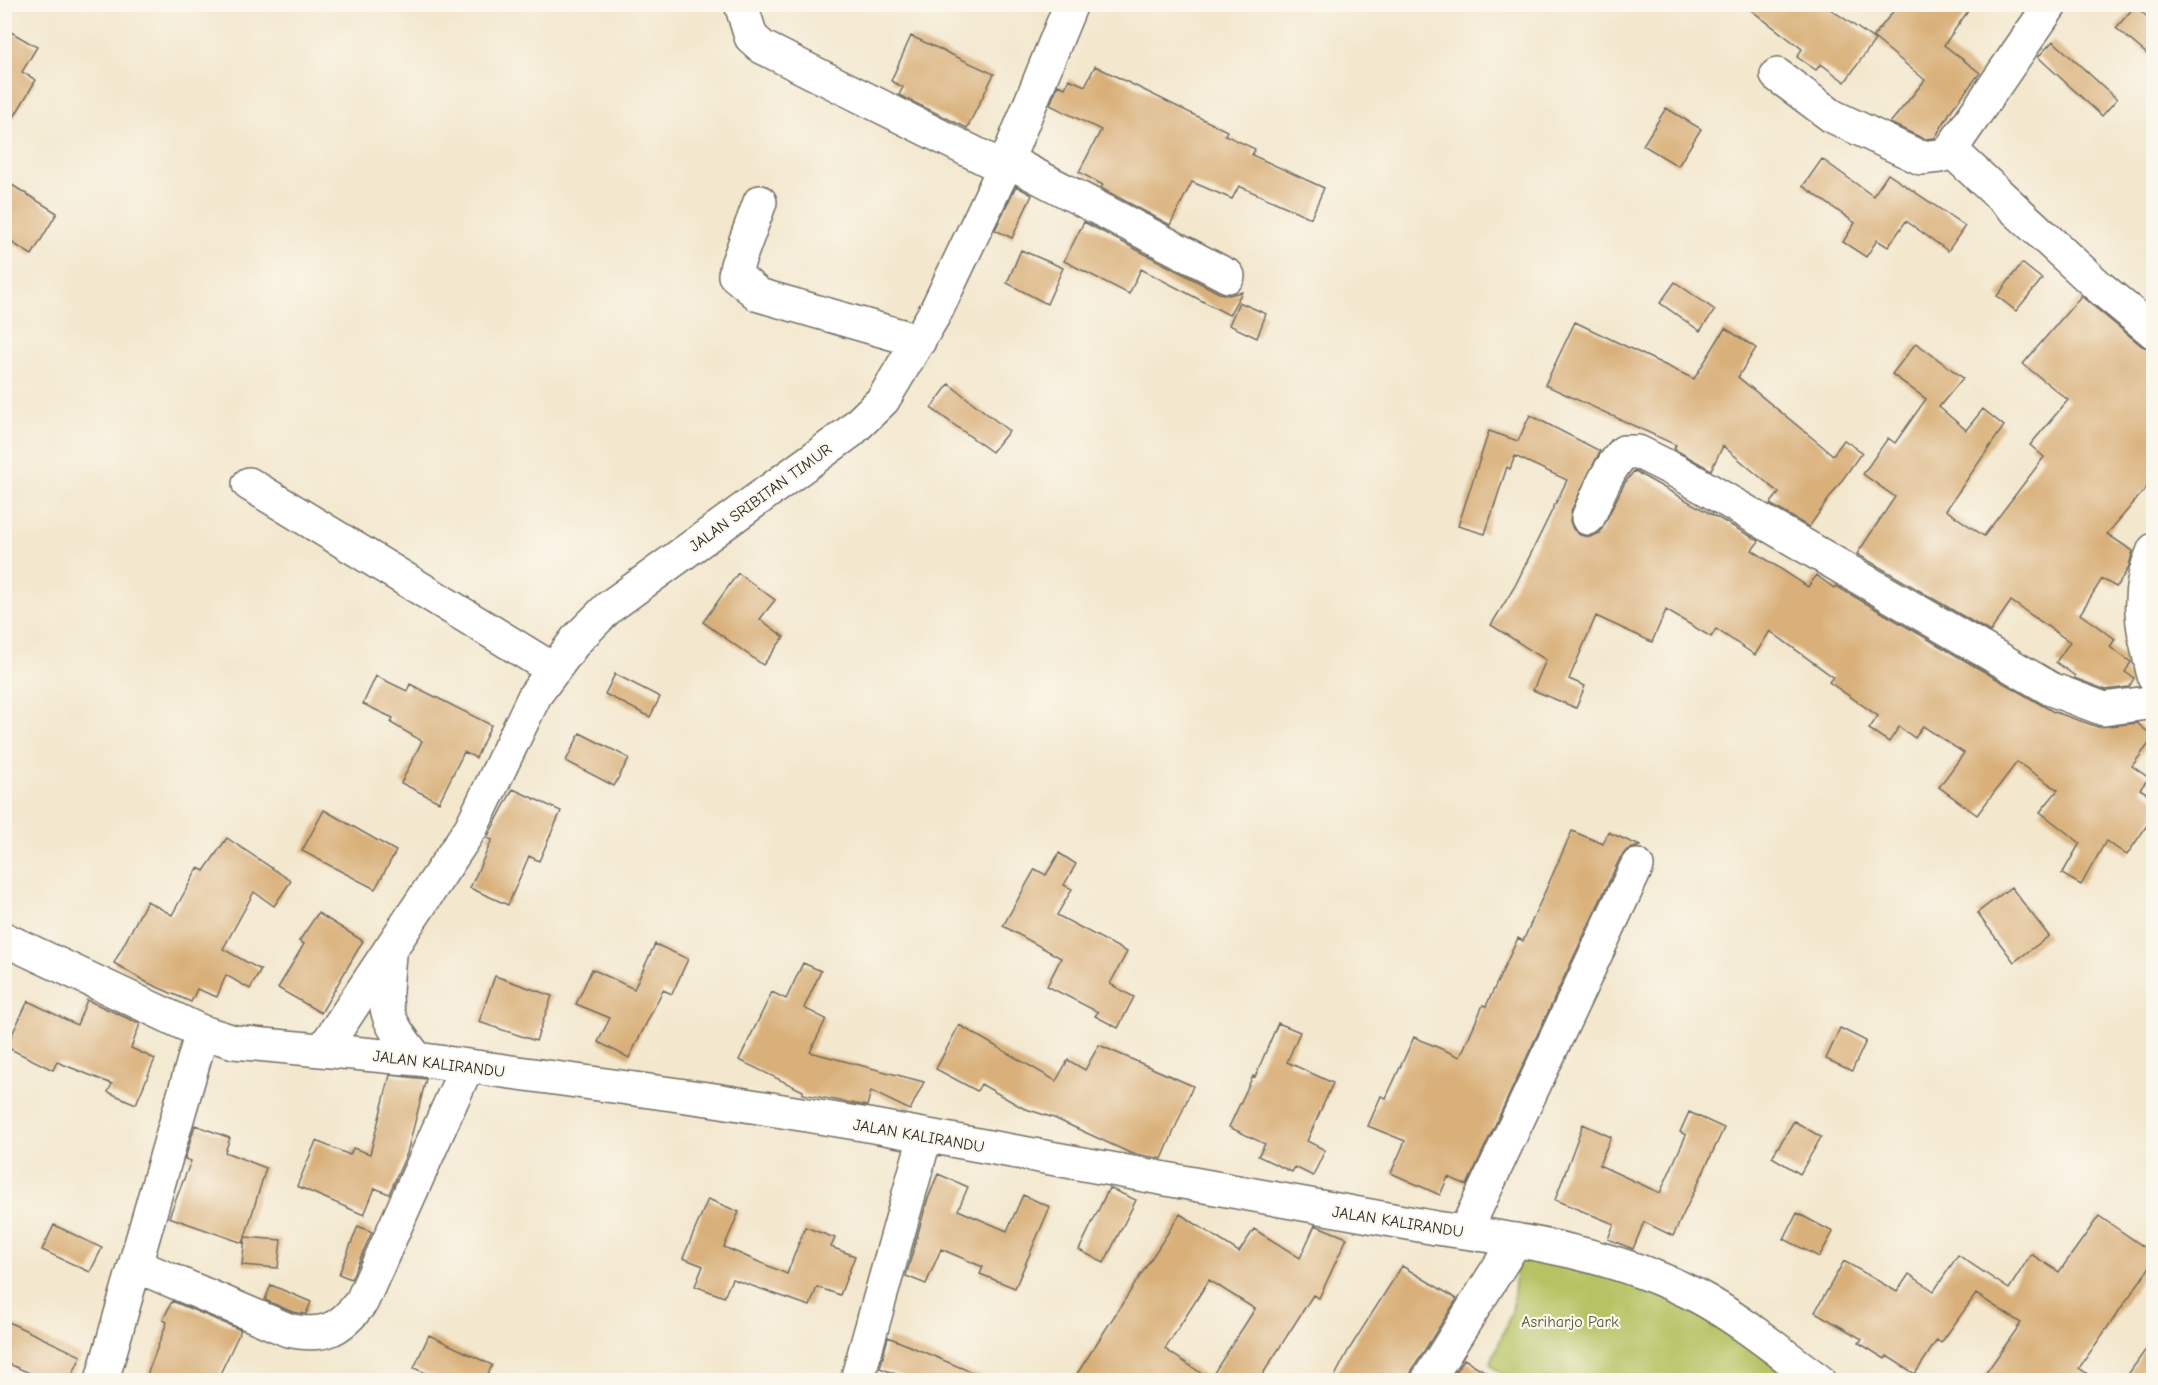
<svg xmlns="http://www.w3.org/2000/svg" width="2158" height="1385" viewBox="0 0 2158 1385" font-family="'Comic Neue',sans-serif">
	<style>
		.green { fill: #b6c365; stroke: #707748; stroke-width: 1.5 }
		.building { fill: #d9b07a; fill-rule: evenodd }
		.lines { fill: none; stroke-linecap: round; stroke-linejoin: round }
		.minor-casing { stroke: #716d64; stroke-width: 36 }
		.minor { stroke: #fff; stroke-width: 33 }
		.labels { text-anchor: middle; stroke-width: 4.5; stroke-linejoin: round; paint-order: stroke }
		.street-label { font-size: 16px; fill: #2b2b2b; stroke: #fbf7ec }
		.park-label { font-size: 16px; fill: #55593c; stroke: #fbf7ec }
	</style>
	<rect width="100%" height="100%" fill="#fbf7ec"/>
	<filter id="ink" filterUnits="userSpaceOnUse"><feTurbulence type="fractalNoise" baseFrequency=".0167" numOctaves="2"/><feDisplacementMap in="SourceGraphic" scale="12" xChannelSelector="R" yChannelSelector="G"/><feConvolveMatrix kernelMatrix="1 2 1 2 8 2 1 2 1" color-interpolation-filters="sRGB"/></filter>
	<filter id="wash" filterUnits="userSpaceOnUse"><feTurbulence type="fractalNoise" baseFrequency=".008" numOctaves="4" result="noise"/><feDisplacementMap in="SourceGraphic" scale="24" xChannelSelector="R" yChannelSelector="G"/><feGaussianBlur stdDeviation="1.35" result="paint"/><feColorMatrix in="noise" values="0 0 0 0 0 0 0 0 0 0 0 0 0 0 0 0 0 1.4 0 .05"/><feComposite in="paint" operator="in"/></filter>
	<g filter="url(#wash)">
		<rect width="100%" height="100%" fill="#f3e7cd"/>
		<path class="green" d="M 1518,1253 L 1615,1269 L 1816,1380 L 1509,1380 L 1490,1364 L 1512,1311 Z"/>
		<g id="blocks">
			<path class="building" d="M 1743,4 L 1823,4 L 1875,40 L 1845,82 L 1821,64 L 1816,70 L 1797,57 L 1802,49 Z
				M 1899,4 L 1973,4 L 1944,45 L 1980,73 L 1952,109 L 1935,138 L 1924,139 L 1890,123 L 1925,80 L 1873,37 Z
				M 2135,6 L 2154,23 L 2154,60 L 2116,28 Z
				M 4,28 L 37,47 L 22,72 L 36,80 L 4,134 Z
				M 911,36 L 994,74 L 967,128 L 899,95 L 903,87 L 891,81 Z
				M 2053,41 L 2117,99 L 2102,116 L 2038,57 Z
				M 1095,66 L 1227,131 L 1225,135 L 1255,149 L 1252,155 L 1324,188 L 1311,218 L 1239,186 L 1232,199 L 1192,182 L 1170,225 L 1101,188 L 1103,185 L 1079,172 L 1101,130 L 1050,105 L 1058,85 L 1065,88 L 1069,79 L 1085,86 Z
				M 1666,108 L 1701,129 L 1678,166 L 1643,145 Z
				M 1822,159 L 1873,196 L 1888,174 L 1965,226 L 1948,251 L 1906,221 L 1888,247 L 1877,240 L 1866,257 L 1843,242 L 1855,223 L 1803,186 Z
				M 4,180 L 57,213 L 32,255 L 4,238 Z
				M 1016,186 L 1032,195 L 1012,238 L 995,230 Z
				M 1084,222 L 1219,293 L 1229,295 L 1242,292 L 1229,315 L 1141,269 L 1129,294 L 1064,261 Z
				M 1021,250 L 1063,268 L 1047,304 L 1007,283 Z
				M 2022,263 L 2042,279 L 2016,311 L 1997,296 Z
				M 1675,282 L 1715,310 L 1700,331 L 1660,303 Z
				M 2081,296 L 2142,346 L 2154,350 L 2154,479 L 2107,534 L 2133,551 L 2128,569 L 2116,587 L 2102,579 L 2080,614 L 2115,639 L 2110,647 L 2131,662 L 2125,672 L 2134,678 L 2129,687 L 2106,690 L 2074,678 L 2075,676 L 2056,662 L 2070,642 L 2011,601 L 1990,632 L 1857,554 L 1895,497 L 1863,474 L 1888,438 L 1895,443 L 1926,399 L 1892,374 L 1916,343 L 1963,378 L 1939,407 L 1966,430 L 1983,409 L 2004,426 L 1946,510 L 1984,536 L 2044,457 L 2030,445 L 2068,400 L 2023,364 Z
				M 1239,302 L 1266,314 L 1257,338 L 1229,325 Z
				M 1575,322 L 1694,379 L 1725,328 L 1756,348 L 1738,377 L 1833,455 L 1844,440 L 1862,452 L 1809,527 L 1770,504 L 1779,493 L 1723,446 L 1711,470 L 1674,449 L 1676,445 L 1545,385 Z
				M 949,384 L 1009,431 L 992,452 L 931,408 Z
				M 1530,415 L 1600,451 L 1571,511 L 1570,521 L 1573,529 L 1580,535 L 1590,537 L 1600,533 L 1624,484 L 1634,471 L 1759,541 L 1752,550 L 1808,587 L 1816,575 L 1834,588 L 1836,586 L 2052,711 L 2098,727 L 2137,723 L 2154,737 L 2132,766 L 2149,778 L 2140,789 L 2154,798 L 2154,815 L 2127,855 L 2106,841 L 2081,885 L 2062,874 L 2080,843 L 2040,812 L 2058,790 L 2017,762 L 1977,815 L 1939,787 L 1964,753 L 1923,726 L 1915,738 L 1899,727 L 1889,742 L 1869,729 L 1878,716 L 1829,682 L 1833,677 L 1770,631 L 1755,655 L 1716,629 L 1711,637 L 1666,610 L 1652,642 L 1596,616 L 1569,679 L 1585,686 L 1576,708 L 1533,690 L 1546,660 L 1491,625 L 1515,586 L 1567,480 L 1515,456 L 1510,469 L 1507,467 L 1485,534 L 1458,526 L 1489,431 L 1518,441 Z
				M 738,573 L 775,600 L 760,619 L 784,637 L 763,665 L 703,622 Z
				M 615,674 L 660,697 L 650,717 L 605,694 Z
				M 376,676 L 407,691 L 410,684 L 491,725 L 476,758 L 464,752 L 439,802 L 401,783 L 422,741 L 391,723 L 393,718 L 363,704 Z
				M 580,733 L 629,758 L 614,786 L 566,761 Z
				M 513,789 L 561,811 L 539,861 L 529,856 L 508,905 L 470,888 L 492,840 L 487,838 Z
				M 324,810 L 396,851 L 375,889 L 302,851 Z
				M 1572,831 L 1603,844 L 1608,832 L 1640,846 L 1627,850 L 1620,858 L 1467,1185 L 1448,1177 L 1440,1195 L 1391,1173 L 1405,1141 L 1368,1126 L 1381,1096 L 1386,1098 L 1414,1037 L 1460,1057 L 1483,1005 L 1486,1006 L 1518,938 L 1523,941 Z
				M 227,838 L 291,881 L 274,906 L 254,892 L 223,949 L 261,970 L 250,989 L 226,975 L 217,997 L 197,989 L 191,1002 L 146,982 L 114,963 L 147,901 L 172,915 L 198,868 L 204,871 Z
				M 1059,853 L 1076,864 L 1064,885 L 1072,889 L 1057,915 L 1127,952 L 1110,984 L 1134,997 L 1118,1028 L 1095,1016 L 1098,1012 L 1047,986 L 1061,958 L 1003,926 L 1035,869 L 1046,875 Z
				M 2011,887 L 2049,936 L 2014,962 L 1977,913 Z
				M 318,913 L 363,941 L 321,1013 L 278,988 L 304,944 L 299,941 Z
				M 655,944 L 688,959 L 672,994 L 663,990 L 629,1058 L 598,1042 L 610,1018 L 576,1004 L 592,969 L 634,989 Z
				M 803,963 L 821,971 L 804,1008 L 826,1019 L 810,1052 L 924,1082 L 910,1110 L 871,1091 L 867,1106 L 803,1094 L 803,1091 L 739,1060 L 772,992 L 786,999 Z
				M 495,976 L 552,996 L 536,1041 L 479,1022 Z
				M 87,1000 L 140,1024 L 131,1048 L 155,1059 L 136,1104 L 108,1092 L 112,1084 L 57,1062 L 53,1070 L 6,1047 L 28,1001 L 77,1025 Z
				M 1278,1023 L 1300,1032 L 1287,1062 L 1333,1083 L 1307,1141 L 1325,1150 L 1313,1176 L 1295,1167 L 1292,1172 L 1258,1156 L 1265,1144 L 1229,1127 L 1253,1076 L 1255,1077 Z
				M 959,1025 L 1056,1081 L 1068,1060 L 1085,1070 L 1099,1045 L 1193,1086 L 1162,1159 L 1130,1153 L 1054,1118 L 1023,1108 L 981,1084 L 977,1091 L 936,1069 Z
				M 1840,1028 L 1866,1041 L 1852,1071 L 1826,1059 Z
				M 390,1075 L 426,1079 L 407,1153 L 389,1194 L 375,1188 L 364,1215 L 297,1186 L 316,1141 L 350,1155 L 353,1148 L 370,1154 Z
				M 1689,1112 L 1724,1128 L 1673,1236 L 1644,1222 L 1633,1249 L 1608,1239 L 1614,1224 L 1555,1200 L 1583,1124 L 1611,1137 L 1599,1165 L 1660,1193 L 1686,1135 L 1680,1132 Z
				M 1794,1121 L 1821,1137 L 1800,1174 L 1772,1157 Z
				M 195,1125 L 230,1138 L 225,1152 L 266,1168 L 245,1237 L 281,1240 L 278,1268 L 242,1265 L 245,1238 L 243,1243 L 169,1217 L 191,1161 L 185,1159 Z
				M 938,1174 L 968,1187 L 958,1210 L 1007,1231 L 1023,1195 L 1050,1207 L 1015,1288 L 980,1274 L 983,1267 L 941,1249 L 926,1284 L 906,1276 L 927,1201 Z
				M 1109,1188 L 1136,1200 L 1104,1263 L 1079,1250 Z
				M 708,1199 L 739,1212 L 724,1247 L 787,1274 L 805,1227 L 835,1238 L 831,1247 L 855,1256 L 840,1295 L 817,1287 L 810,1306 L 732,1279 L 724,1297 L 695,1286 L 703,1266 L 683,1258 Z
				M 1797,1213 L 1833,1232 L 1819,1257 L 1784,1239 Z
				M 1180,1214 L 1239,1252 L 1254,1229 L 1300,1258 L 1315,1225 L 1347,1238 L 1319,1298 L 1313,1295 L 1259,1380 L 1073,1380 ZM 1209,1280 L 1255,1309 L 1210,1379 L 1165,1349 Z
				M 2099,1216 L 2154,1254 L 2154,1261 L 2079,1368 L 2096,1380 L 1981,1380 L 2021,1323 L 1976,1294 L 1941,1343 L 1937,1340 L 1915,1374 L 1887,1356 L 1885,1359 L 1859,1343 L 1862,1339 L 1815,1312 L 1844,1261 L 1897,1292 L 1909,1274 L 1934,1291 L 1958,1255 L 2009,1289 L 2031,1254 L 2059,1272 Z
				M 54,1225 L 102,1248 L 90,1272 L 42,1250 Z
				M 358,1226 L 372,1232 L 351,1279 L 339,1274 Z
				M 1402,1266 L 1457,1299 L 1412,1370 L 1409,1380 L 1333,1380 L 1348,1351 Z
				M 271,1285 L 311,1302 L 306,1314 L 293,1312 L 265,1300 Z
				M 172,1301 L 241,1330 L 217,1380 L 163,1380 L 147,1375 L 167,1322 L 163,1320 Z
				M 4,1320 L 81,1356 L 70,1380 L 46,1380 L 4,1362 Z
				M 429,1335 L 492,1365 L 485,1380 L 443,1380 L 414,1368 Z
				M 888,1337 L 988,1379 L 988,1380 L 911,1380 L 880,1368 Z
				M 2154,1338 L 2154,1380 L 2124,1380 Z
				M 1464,1359 L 1499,1380 L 1450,1380 Z"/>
		</g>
	</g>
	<g filter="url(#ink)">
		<use href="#blocks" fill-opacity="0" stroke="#716d64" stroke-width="1.5"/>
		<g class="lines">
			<g class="minor-casing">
				<path id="minor" d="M 741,4 L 751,37 L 762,47 L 1004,168
					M 2051,4 L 1954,145 L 1955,154 L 2097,285 L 2154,332
					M 1777,75 L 1832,116 L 1921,158 L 1940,156 L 1954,150
					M 1008,161 L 1228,276
					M 760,202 L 737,265 L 735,275 L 759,295 L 919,341
					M 249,484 L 554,670
					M 1588,518 C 1598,495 1606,471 1624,452 L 1638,452 L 1676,471 L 2051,689 L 2104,709 L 2154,702
					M 2154,550 C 2133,597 2143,628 2154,676
					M 4,939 L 202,1032 L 234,1042 L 417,1059 L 715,1100 L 868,1125 L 1436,1228 C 1525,1240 1619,1255 1699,1297 C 1741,1320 1779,1352 1818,1380
					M 389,955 C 384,1012 381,1013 417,1059
					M 323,1050 L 471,828 L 535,695 L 576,640 L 608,608 L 850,432 L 883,400 L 936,311 L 1004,168 L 1071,4
					M 1465,1232 L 1637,866
					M 135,1265 L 288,1330 C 324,1338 340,1330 362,1301 L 467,1066
					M 102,1380 L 202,1032
					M 857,1380 L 925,1137
					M 1428,1380 L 1516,1240"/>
			</g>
			<use href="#minor" class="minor"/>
		</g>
	</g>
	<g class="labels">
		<g class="street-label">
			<text transform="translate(760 497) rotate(-36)" y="6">JALAN SRIBITAN TIMUR</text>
			<text transform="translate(439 1063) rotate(7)" y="6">JALAN KALIRANDU</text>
			<text transform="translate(919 1135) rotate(10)" y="6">JALAN KALIRANDU</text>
			<text transform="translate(1398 1221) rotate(9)" y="6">JALAN KALIRANDU</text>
		</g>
		<g class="park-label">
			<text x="1570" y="1327">Asriharjo Park</text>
		</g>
	</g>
	<rect width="2158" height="1385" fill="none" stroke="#fbf7ec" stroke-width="24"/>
</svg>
